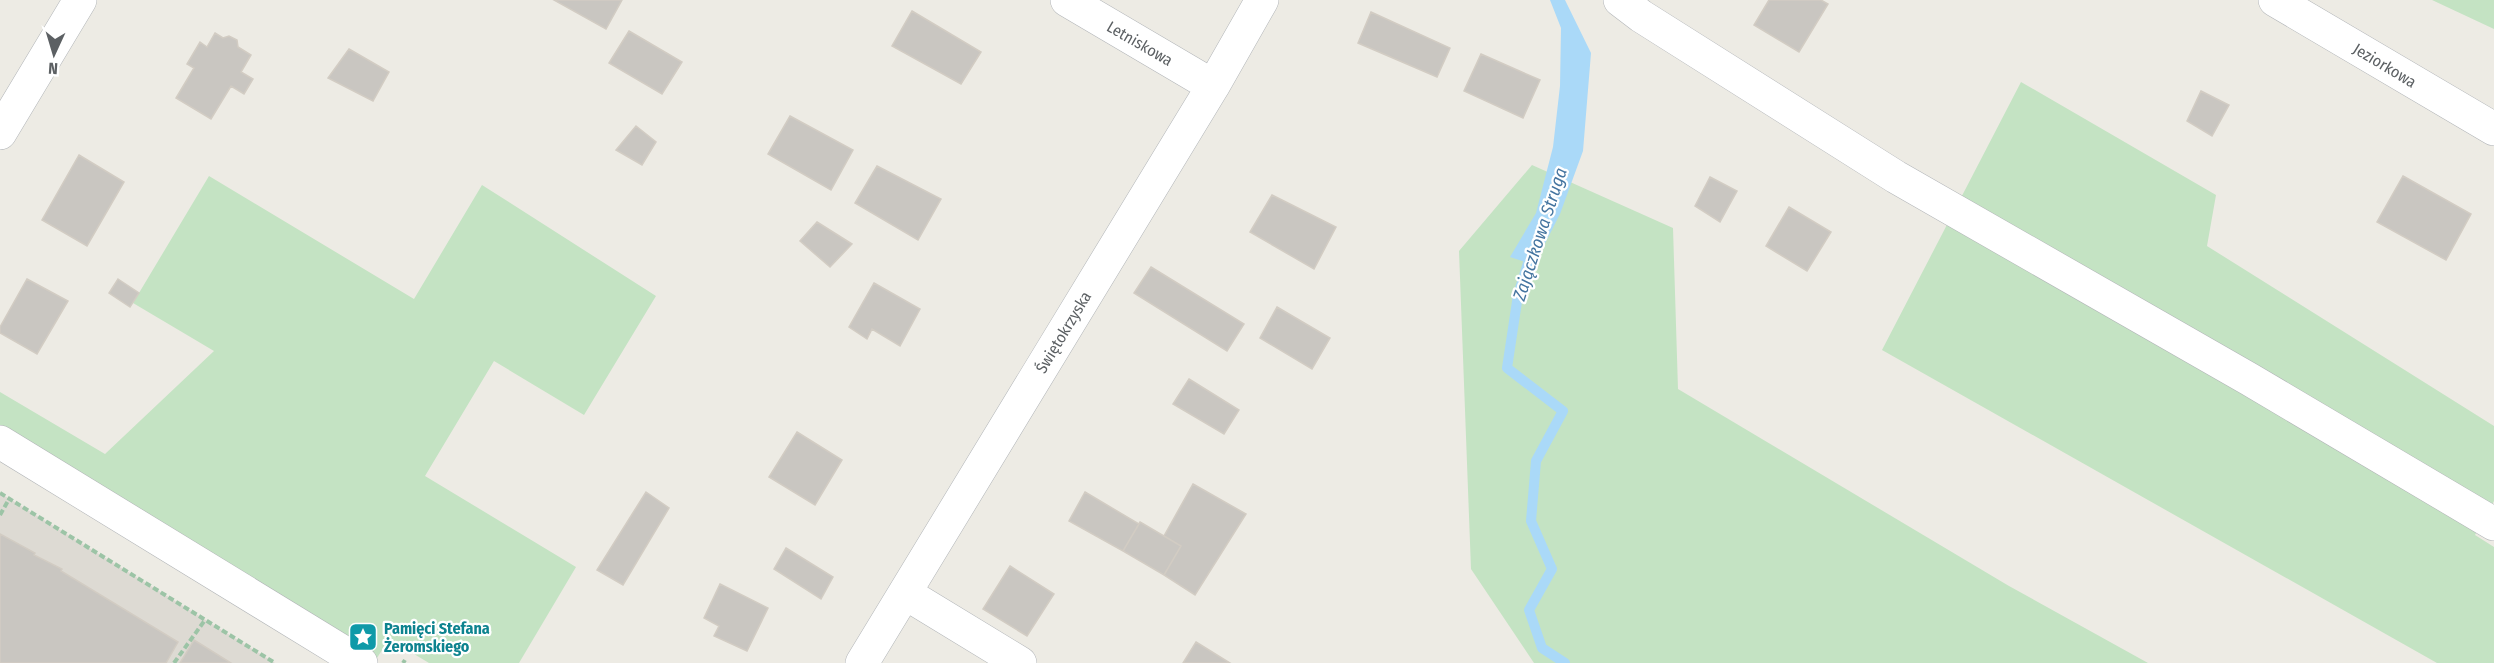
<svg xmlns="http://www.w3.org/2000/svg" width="2494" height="663" viewBox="0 0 2494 663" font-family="'Fira Sans Condensed',sans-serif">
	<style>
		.education { fill: #dddad3 }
		.green { fill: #c4e3c3 }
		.water { fill: #aad9f8 }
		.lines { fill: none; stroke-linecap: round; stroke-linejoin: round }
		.stream { stroke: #aad9f8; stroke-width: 10 }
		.building { fill: #c9c6c1; stroke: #d2ccc3; stroke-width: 1.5 }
		.minor-casing { stroke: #b2b5b8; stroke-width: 34 }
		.path { stroke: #9cc4a6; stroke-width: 4; stroke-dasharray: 6 3; stroke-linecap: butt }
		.minor { stroke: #fff; stroke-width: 33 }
		.labels { text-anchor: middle; stroke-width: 4.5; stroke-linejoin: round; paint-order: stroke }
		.street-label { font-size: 16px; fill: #5c6063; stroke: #fff }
		.culture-label { font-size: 16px; font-weight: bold; fill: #0d838f; stroke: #fff; text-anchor: start }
		.water-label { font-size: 18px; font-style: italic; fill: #4575a0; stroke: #fff }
	</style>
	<rect width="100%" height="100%" fill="#edebe4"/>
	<path class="education" d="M 0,493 L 167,596 L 275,663 L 0,663 Z"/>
	<path class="green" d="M 2432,0 L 2494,0 L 2494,29 Z
		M 2021,82 L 2216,195 L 2207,246 L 2494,426 L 2494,501 L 2475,535 L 2494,547 L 2494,663 L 2437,663 L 1882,350 Z
		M 1532,165 L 1673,228 L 1678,389 L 2009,586 L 2148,663 L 1534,663 L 1471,569 L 1459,251 Z
		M 209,176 L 414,299 L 482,185 L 656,296 L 584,415 L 494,361 L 425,476 L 576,567 L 519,663 L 429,663 L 389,639 L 377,658 L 361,649 L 367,637 L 360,633 L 354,644 L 0,427 L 0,392 L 105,454 L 214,351 L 133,303 Z"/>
	<path class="water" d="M 1550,0 L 1565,0 L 1591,53 L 1583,151 L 1560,214 L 1534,265 L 1510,257 L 1536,213 L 1553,147 L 1560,86 L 1561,28 Z"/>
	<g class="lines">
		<path class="stream" d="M 1532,250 L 1518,295 L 1507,368 L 1563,411 L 1536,461 L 1531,521 L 1552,569 L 1529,610 L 1542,648 L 1565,663"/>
	</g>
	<path class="building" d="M 554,0 L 622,0 L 606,29 Z
		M 1769,0 L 1821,0 L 1828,4 L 1799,52 L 1754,25 Z
		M 912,11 L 981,52 L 961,84 L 892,46 Z
		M 1371,12 L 1450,48 L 1437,77 L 1358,43 Z
		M 629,31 L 682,62 L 662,94 L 609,63 Z
		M 215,33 L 223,38 L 229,36 L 237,40 L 238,47 L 251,55 L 241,72 L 253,79 L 244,94 L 231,86 L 211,119 L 176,98 L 194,68 L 187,64 L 200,42 L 207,47 Z
		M 349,49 L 389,72 L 373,101 L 328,78 Z
		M 1481,54 L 1540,80 L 1523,118 L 1464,91 Z
		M 2201,91 L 2229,105 L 2212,136 L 2187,121 Z
		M 790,116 L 853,150 L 831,190 L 768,154 Z
		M 636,126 L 656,142 L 642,165 L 616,150 Z
		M 79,155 L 124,182 L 87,246 L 42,220 Z
		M 877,166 L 941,199 L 918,240 L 855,203 Z
		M 2403,176 L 2471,214 L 2446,260 L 2377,222 Z
		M 1710,177 L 1737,191 L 1720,222 L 1695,206 Z
		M 1272,195 L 1336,227 L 1314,269 L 1250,232 Z
		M 1789,207 L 1831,232 L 1807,271 L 1766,246 Z
		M 817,222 L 852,244 L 830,267 L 800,241 Z
		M 1151,267 L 1244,324 L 1227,351 L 1134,293 Z
		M 27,279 L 68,301 L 37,354 L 0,333 L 0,327 Z
		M 118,279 L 139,293 L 130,307 L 109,293 Z
		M 874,283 L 920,309 L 900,346 L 872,329 L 867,339 L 849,327 Z
		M 1277,307 L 1330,338 L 1312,369 L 1260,338 Z
		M 1189,379 L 1239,410 L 1224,434 L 1173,404 Z
		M 797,432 L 842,460 L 815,505 L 769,477 Z
		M 1193,484 L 1246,514 L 1195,595 L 1164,575 L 1181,546 L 1164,536 Z
		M 646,492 L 669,508 L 623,585 L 597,570 Z
		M 1085,492 L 1139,524 L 1123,551 L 1069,521 Z
		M 1140,522 L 1181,546 L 1164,575 L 1123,551 Z
		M 0,534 L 35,553 L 34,555 L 62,569 L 61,571 L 178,642 L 166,663 L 0,663 Z
		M 786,548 L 833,577 L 821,599 L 774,569 Z
		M 1010,566 L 1054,594 L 1027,636 L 983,609 Z
		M 720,584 L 768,608 L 747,651 L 714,636 L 719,626 L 704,618 Z
		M 194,640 L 231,663 L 180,663 Z
		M 1196,642 L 1230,663 L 1183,663 Z"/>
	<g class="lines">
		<g class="minor-casing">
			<path id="minor" d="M 1067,0 L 1213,86
				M 1620,0 L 1641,16 L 1896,177 L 2249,379 L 2494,524
				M 2275,0 L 2494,129
				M 0,133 L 80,0
				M 0,442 L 361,663
				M 905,593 L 1020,663
				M 862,663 L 1213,86 L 1262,0"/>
		</g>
		<path class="path" d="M 0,493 L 275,663
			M 0,515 L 9,499
			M 174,663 L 205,620
			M 403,663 L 405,660"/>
		<use href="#minor" class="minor"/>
	</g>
	<defs>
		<g id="sight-square" transform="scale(1.5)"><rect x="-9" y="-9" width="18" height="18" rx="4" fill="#0f9aa8" stroke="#fff"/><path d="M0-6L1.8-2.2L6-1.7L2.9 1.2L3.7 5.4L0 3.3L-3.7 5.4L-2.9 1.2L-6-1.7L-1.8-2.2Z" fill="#fff"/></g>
	</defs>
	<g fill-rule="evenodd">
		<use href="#sight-square" x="363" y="637"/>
	</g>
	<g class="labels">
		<g class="street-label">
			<text transform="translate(1140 43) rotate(30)" y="6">Letniskowa</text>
			<text transform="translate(2385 65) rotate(31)" y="6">Jeziorkowa</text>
			<text transform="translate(1063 332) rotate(-59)" y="6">Świętokrzyska</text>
		</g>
		<g class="culture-label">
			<text x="384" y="634">Pamięci Stefana<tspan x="384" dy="18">Żeromskiego</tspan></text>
		</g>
		<g class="water-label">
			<text transform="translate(1540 234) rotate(-72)" y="6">Zajączkowa Struga</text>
		</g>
	</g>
	<g transform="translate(54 54) rotate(184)" stroke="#ffffff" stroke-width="4.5" paint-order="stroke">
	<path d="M0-4.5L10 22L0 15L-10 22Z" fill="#5c6063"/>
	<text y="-9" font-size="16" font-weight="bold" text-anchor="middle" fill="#5c6063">N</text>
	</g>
</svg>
